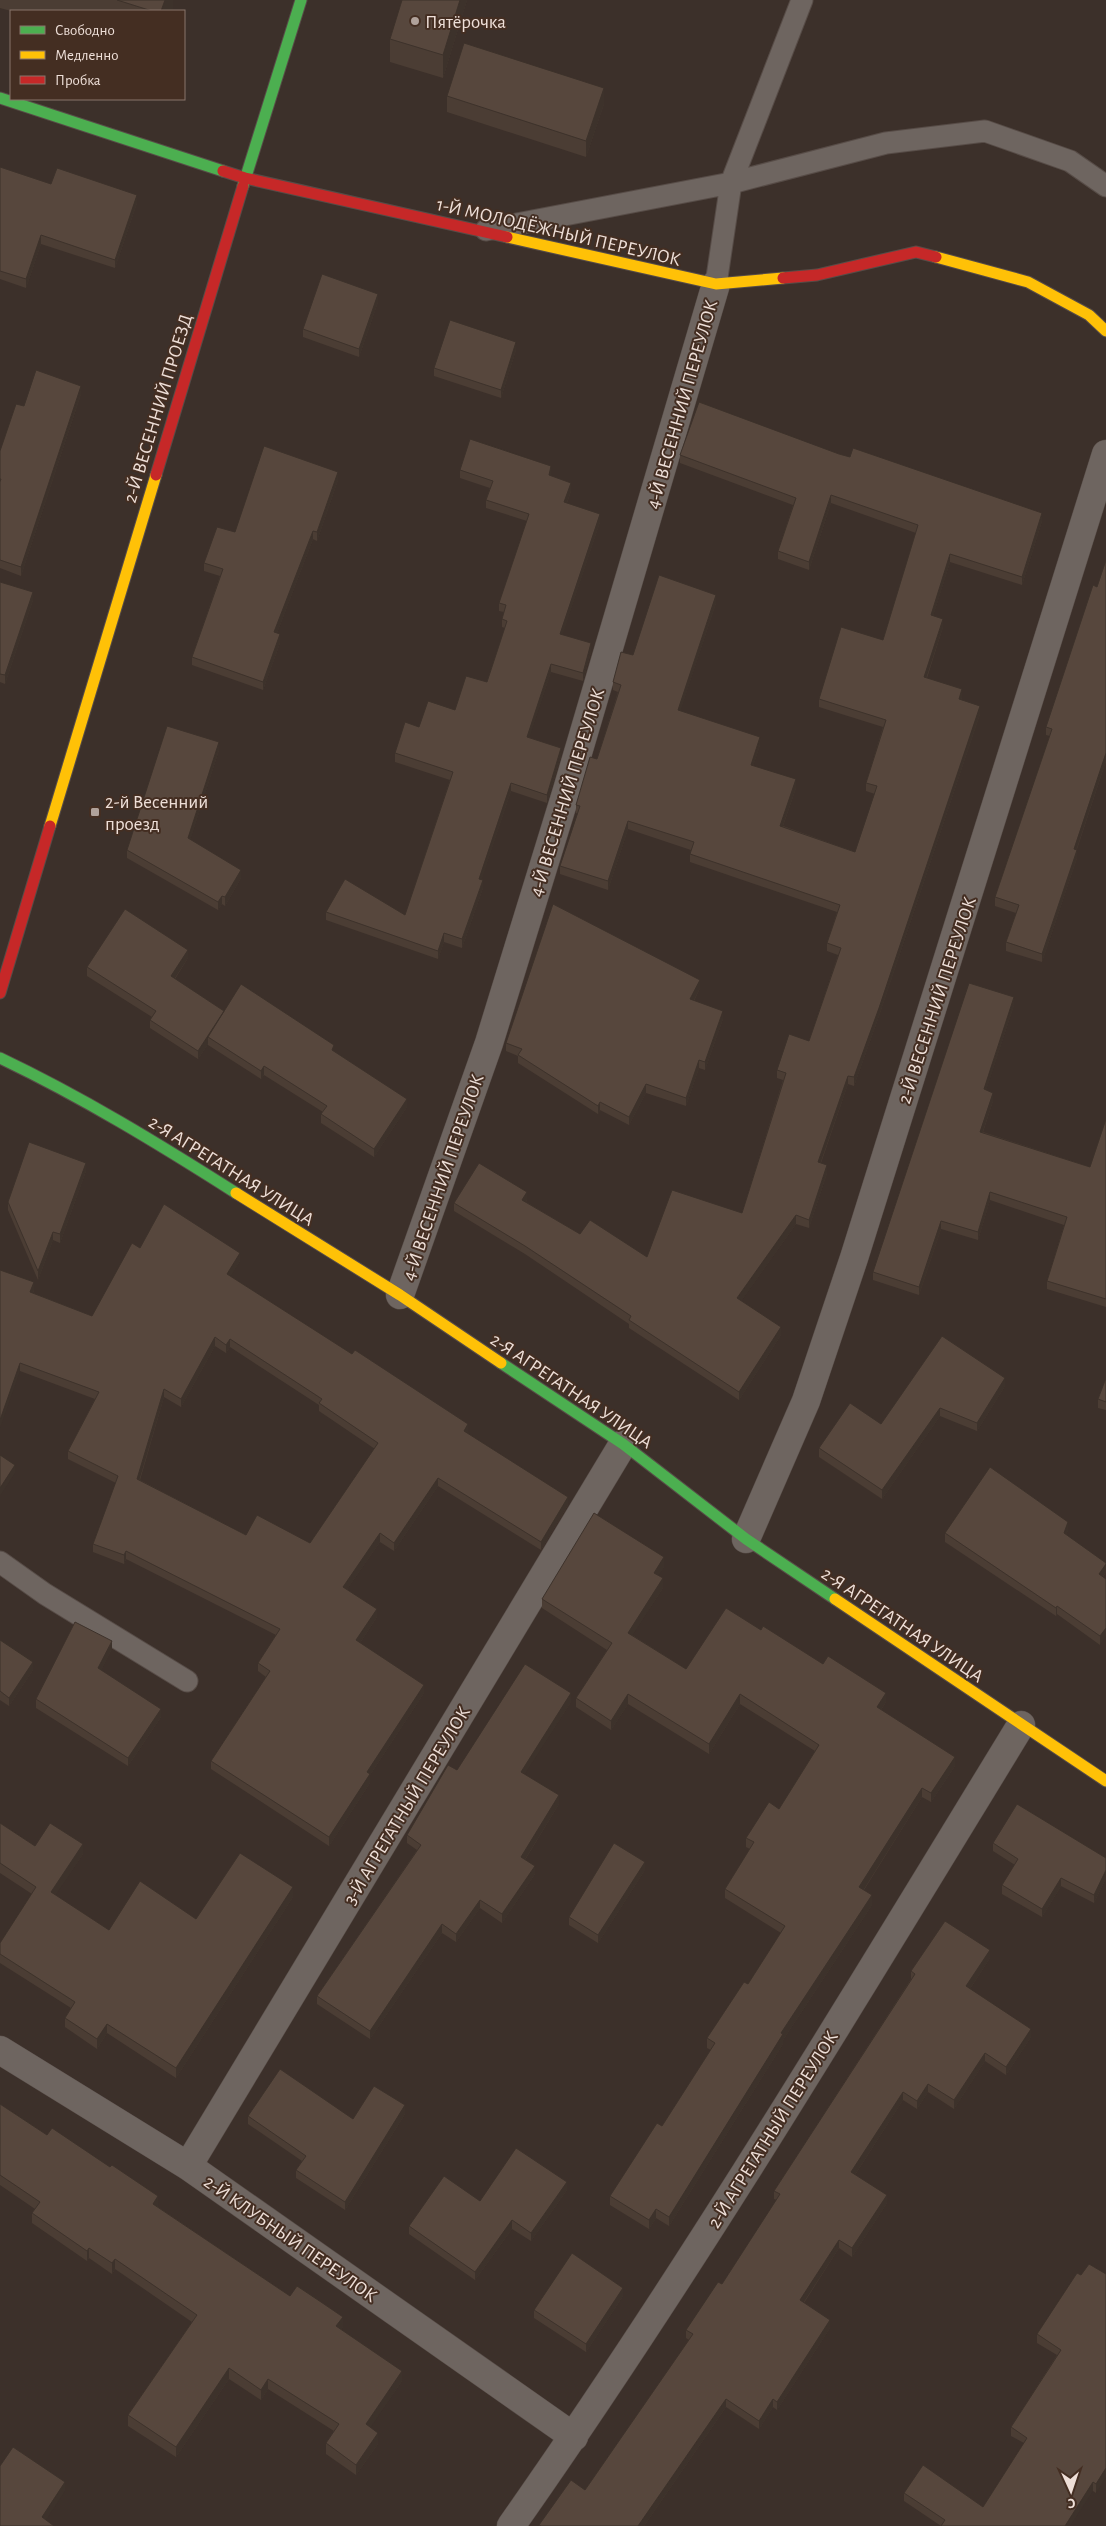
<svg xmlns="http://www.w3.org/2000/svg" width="1106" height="2526" viewBox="0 0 1106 2526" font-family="'Alegreya Sans',sans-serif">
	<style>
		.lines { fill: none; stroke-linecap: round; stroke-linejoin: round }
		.lane-casing { stroke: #574c47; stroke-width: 23 }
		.street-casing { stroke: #574c47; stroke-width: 29 }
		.fast-casing { stroke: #574c47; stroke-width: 13 }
		.slow-casing { stroke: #574c47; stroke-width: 13 }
		.jam-casing { stroke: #574c47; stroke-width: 13 }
		.lane { stroke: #6e6560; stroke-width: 21 }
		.street { stroke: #6e6560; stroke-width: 28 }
		.fast { stroke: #4caf50; stroke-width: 11 }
		.slow { stroke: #ffc107; stroke-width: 11 }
		.jam { stroke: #c62828; stroke-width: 11 }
		.wall { fill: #4b3d34; fill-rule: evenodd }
		.shaded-wall { fill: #3d322b }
		.building { fill: #57473d; stroke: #3d322b; fill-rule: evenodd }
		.poi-dot { fill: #b0a29b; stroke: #442e22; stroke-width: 2 }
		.labels { text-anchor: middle; stroke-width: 4; stroke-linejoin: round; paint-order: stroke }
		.poi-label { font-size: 19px; fill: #eedfd8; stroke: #442e22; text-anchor: start }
		.street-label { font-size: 19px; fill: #eedfd8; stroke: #442e22 }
	</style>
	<rect width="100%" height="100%" fill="#3c302a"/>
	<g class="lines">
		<g class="lane-casing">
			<path id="lane" d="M 486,230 L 731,183 L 886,143 L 985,131 L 1070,161 L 1106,186
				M 716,284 L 731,183 L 802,0
				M 0,1562 L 45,1594 L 187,1681"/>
		</g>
		<g class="street-casing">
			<path id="street" d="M 400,1295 L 489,1043 L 567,790 L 716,284
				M 746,1539 L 806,1401 L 854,1258 L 1106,454
				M 0,2050 L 188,2166 L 574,2437
				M 188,2166 L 623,1444
				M 511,2526 C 693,2267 856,1995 1021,1725"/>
		</g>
		<g class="fast-casing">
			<path id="fast" d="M 0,98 L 223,171
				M 243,186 L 301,0
				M 0,1058 C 82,1097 159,1144 236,1193
				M 501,1363 L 623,1444 L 746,1539 L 835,1599"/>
		</g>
		<g class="slow-casing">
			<path id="slow" d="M 507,237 L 716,284 L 783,278
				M 936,257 L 1028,282 L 1089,315 L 1106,331
				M 50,826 L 156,475
				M 236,1193 L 400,1295 L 501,1363
				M 835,1599 L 1106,1781"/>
		</g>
		<g class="jam-casing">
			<path id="jam" d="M 223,171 L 245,178 L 507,237
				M 783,278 L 817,275 L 916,252 L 936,257
				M 156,475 L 243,186
				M 0,993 L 50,826"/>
		</g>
		<use href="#lane" class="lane"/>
		<use href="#street" class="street"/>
		<use href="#fast" class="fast"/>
		<use href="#slow" class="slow"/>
		<use href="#jam" class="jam"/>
	</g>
	<path class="wall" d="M 0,0 L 173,0 L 173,11 L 11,11 L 0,8 Z
		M 467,0 L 443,78 L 390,62 L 390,39 Z
		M 447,96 L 604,104 L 586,157 L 447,112 Z
		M 0,167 L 51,184 L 137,203 L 115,268 L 41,244 L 26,288 L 0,279 Z
		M 378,302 L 359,357 L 303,337 L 303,329 Z
		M 516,350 L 501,398 L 434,376 L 434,368 Z
		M 81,394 L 21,576 L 0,568 L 0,451 L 24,406 Z
		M 839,454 L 1042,521 L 1022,585 L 950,562 L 933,616 L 943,627 L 927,678 L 962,697 L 961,700 L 980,714 L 879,1016 L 854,1086 L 848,1084 L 821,1163 L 827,1173 L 809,1228 L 796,1224 L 741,1301 L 781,1335 L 739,1400 L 629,1328 L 629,1324 L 525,1254 L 454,1211 L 454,1203 L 527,1200 L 526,1202 L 580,1234 L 647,1257 L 742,1213 L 783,1080 L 777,1078 L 777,1070 L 809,1041 L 838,955 L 827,951 L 827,943 L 837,912 L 690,862 L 690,854 L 691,850 L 628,829 L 608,890 L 560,874 L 560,866 L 578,814 L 576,813 L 576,805 L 597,759 L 618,692 L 613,690 L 613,682 L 633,655 L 716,603 L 680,711 L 760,745 L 753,766 L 796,788 L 783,826 L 855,852 L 875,794 L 866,791 L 866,783 L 883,727 L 819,707 L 819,699 L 883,640 L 916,533 L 831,503 L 809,570 L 778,559 L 778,551 L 793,505 L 680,463 L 680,455 Z
		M 460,470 L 551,475 L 551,476 L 571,491 L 567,503 L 600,522 L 562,635 L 591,652 L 583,681 L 551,672 L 529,737 L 561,756 L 547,803 L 511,791 L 481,880 L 483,888 L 462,948 L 444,942 L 438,959 L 326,920 L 326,912 L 405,915 L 450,780 L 395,762 L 395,753 L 419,727 L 455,710 L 487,682 L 505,628 L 502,627 L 502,619 L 504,612 L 499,611 L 499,603 L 527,521 L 486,508 L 486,500 L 490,488 L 460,478 Z
		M 338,480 L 317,541 L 313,539 L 277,633 L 280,643 L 263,690 L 192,665 L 192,657 L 220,576 L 204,571 L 204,563 L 235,532 Z
		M 0,582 L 33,600 L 5,684 L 0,682 Z
		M 1097,587 L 1106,761 L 1077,849 L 1077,858 L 1042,962 L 1006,951 L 1006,942 L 1016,913 L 995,906 L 995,897 L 1050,736 L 1046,735 L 1046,727 Z
		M 219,750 L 190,840 L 241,878 L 225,906 L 222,904 L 218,910 L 127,858 L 127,850 Z
		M 188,958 L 175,979 L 224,1011 L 334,1052 L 407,1107 L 374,1157 L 321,1123 L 321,1114 L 323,1112 L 264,1075 L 261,1079 L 208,1045 L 208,1044 L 198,1059 L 150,1028 L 150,1020 L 152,1017 L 87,976 L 87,967 Z
		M 700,988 L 694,1001 L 723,1019 L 705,1070 L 699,1068 L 686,1106 L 646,1093 L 629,1125 L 600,1110 L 598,1114 L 518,1063 L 518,1056 L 506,1051 L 506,1043 Z
		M 1014,1005 L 986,1090 L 993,1101 L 983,1132 L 1090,1167 L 1106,1119 L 1106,1307 L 1047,1289 L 1047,1281 L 1064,1225 L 990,1200 L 978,1240 L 941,1229 L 919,1295 L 873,1280 L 873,1272 Z
		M 86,1171 L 60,1243 L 53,1240 L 38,1280 L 8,1210 L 8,1202 Z
		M 140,1248 L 240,1261 L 230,1276 L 468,1432 L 467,1433 L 568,1505 L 541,1550 L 438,1486 L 394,1551 L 380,1542 L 347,1589 L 377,1617 L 360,1643 L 424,1693 L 370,1775 L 370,1783 L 329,1846 L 211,1769 L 211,1761 L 266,1677 L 258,1671 L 258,1663 L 276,1635 L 126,1559 L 124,1564 L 93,1552 L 93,1544 L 116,1483 L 68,1459 L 68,1451 L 95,1399 L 20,1371 L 0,1270 L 34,1290 L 33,1293 L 92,1316 ZM 215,1346 L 226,1353 L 230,1347 L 319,1405 L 319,1411 L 375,1449 L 310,1543 L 246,1535 L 140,1480 L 164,1397 L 181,1407 Z
		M 1106,1378 L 1106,1410 L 1098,1408 L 1098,1399 Z
		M 1005,1386 L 977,1431 L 940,1416 L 882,1499 L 819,1457 L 819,1448 L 881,1424 Z
		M 1068,1530 L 1066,1535 L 1106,1572 L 1103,1577 L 1100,1645 L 1057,1614 L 1056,1616 L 945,1542 L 945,1533 Z
		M 664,1567 L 658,1575 L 663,1588 L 632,1635 L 686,1669 L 761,1630 L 823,1664 L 886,1702 L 881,1710 L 955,1766 L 931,1802 L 922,1797 L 864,1890 L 872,1905 L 783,2040 L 783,2044 L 669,2226 L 656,2218 L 649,2229 L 610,2205 L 610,2196 L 662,2126 L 711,2050 L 707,2048 L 707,2038 L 748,1984 L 781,1933 L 725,1898 L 725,1889 L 750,1849 L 746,1847 L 746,1838 L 779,1809 L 815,1751 L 740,1704 L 709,1754 L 628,1704 L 611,1730 L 576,1707 L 576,1698 L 607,1650 L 542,1608 L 542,1599 Z
		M 0,1640 L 33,1670 L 9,1706 L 0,1700 Z
		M 112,1649 L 101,1670 L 161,1717 L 128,1766 L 36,1708 L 36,1699 Z
		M 571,1702 L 524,1774 L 559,1804 L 525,1860 L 535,1874 L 502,1923 L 480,1908 L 456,1942 L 442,1933 L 370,2039 L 317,2004 L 317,1996 L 417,1850 L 407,1843 L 407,1835 L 457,1770 Z
		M 0,1823 L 35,1846 L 83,1854 L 55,1895 L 109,1930 L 196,1919 L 293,1897 L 176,2078 L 107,2033 L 97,2049 L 65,2027 L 65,2018 L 71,2008 L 0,1963 L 0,1943 L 32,1894 L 0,1873 Z
		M 993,1843 L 1106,1858 L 1106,1878 L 1094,1903 L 1061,1886 L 1042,1917 L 1002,1894 L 1002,1885 L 1015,1865 L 993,1851 Z
		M 645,1870 L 598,1943 L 569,1925 L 569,1917 Z
		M 990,1958 L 970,1989 L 1031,2037 L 1006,2075 L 985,2061 L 954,2109 L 928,2092 L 917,2109 L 903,2100 L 855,2175 L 887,2203 L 852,2257 L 839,2248 L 804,2303 L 830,2328 L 777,2410 L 773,2407 L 759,2429 L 726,2407 L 644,2526 L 539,2526 L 539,2525 L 585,2490 L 689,2340 L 686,2338 L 686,2330 L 722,2284 L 777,2200 L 774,2199 L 774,2191 L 911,1979 L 911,1971 Z
		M 0,2104 L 47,2135 L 158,2206 L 158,2207 L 290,2296 L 343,2327 L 341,2329 L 402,2381 L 370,2427 L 378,2444 L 356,2475 L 326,2454 L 326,2443 L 334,2431 L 268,2389 L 261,2400 L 229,2379 L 176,2457 L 128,2426 L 128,2415 L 192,2322 L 115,2269 L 112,2274 L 89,2258 L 87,2261 L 32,2223 L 32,2213 L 35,2209 L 0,2185 Z
		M 405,2114 L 345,2210 L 296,2178 L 296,2170 L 302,2161 L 248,2124 L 248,2116 L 353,2119 Z
		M 567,2190 L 531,2241 L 512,2229 L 475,2280 L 409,2234 L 409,2226 L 480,2201 Z
		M 1106,2274 L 1096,2493 L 1093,2491 L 941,2526 L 904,2501 L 904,2493 L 983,2507 L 1024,2443 L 1011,2436 L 1011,2427 L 1057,2355 L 1037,2343 L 1037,2334 L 1081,2275 Z
		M 623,2296 L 586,2352 L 534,2318 L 534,2310 Z"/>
	<path class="shaded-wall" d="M 165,0 L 173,0 L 173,11 L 161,11 Z
		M 460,0 L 467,0 L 443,78 L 443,55 Z
		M 604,88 L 604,104 L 586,157 L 586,141 Z
		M 137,195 L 137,203 L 115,268 L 115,260 Z
		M 41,235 L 41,244 L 26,288 L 26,279 Z
		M 378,294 L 378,302 L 359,357 L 359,349 Z
		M 516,342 L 516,350 L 501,398 L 501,390 Z
		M 81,386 L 81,394 L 21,576 L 21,567 Z
		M 551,466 L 551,475 L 549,483 L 549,475 Z
		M 338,472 L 338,480 L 317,541 L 317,532 Z
		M 571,483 L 571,491 L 564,511 L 564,502 Z
		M 831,495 L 831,503 L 809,570 L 809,562 Z
		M 1042,513 L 1042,521 L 1022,585 L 1022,577 Z
		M 600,514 L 600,522 L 560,642 L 560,634 Z
		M 313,531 L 313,539 L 274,641 L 274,632 Z
		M 950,554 L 950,562 L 931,623 L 931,615 Z
		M 33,592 L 33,600 L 5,684 L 5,675 Z
		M 716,595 L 716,603 L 678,718 L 678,710 Z
		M 943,619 L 943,627 L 924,685 L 924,677 Z
		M 280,634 L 280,643 L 263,690 L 263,682 Z
		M 591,643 L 591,652 L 583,681 L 583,673 Z
		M 551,664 L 551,672 L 527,745 L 527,737 Z
		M 962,689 L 962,697 L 959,708 L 959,699 Z
		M 980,706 L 980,714 L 879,1016 L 854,1086 L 854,1077 Z
		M 760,737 L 760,745 L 751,773 L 751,765 Z
		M 219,742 L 219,750 L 188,847 L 188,838 Z
		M 561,748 L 561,756 L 547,803 L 547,795 Z
		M 1106,753 L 1106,761 L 1074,857 L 1074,849 Z
		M 796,779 L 796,788 L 780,834 L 780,826 Z
		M 511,783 L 511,791 L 479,887 L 479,879 Z
		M 628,821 L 628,829 L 608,890 L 608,881 Z
		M 1077,850 L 1077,858 L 1042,962 L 1042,954 Z
		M 241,870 L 241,878 L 225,906 L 225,897 Z
		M 483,880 L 483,888 L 462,948 L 462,939 Z
		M 222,896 L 222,904 L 218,910 L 218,902 Z
		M 444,933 L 444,942 L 438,959 L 438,951 Z
		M 188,950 L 188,958 L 171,984 L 171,976 Z
		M 700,980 L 700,988 L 690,1008 L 690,999 Z
		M 1014,997 L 1014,1005 L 984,1097 L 984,1089 Z
		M 224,1011 L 208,1037 L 208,1044 L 198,1059 L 198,1051 Z
		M 723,1011 L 723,1019 L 705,1070 L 705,1062 Z
		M 699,1060 L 699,1068 L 686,1106 L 686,1098 Z
		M 264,1066 L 264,1075 L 261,1079 L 261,1071 Z
		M 848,1076 L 848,1084 L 818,1170 L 818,1162 Z
		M 646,1084 L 646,1093 L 629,1125 L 629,1117 Z
		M 993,1093 L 993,1101 L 980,1140 L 980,1132 Z
		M 407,1099 L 407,1107 L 374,1157 L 374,1149 Z
		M 600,1102 L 600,1110 L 598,1114 L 598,1106 Z
		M 86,1163 L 86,1171 L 60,1243 L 60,1234 Z
		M 827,1165 L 827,1173 L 809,1228 L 809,1220 Z
		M 527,1192 L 527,1200 L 522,1208 L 522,1200 Z
		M 990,1192 L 990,1200 L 978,1240 L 978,1232 Z
		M 796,1215 L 796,1224 L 737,1307 L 737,1298 Z
		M 941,1221 L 941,1229 L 919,1295 L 919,1287 Z
		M 53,1232 L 53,1240 L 38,1280 L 38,1271 Z
		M 240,1253 L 240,1261 L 227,1282 L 227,1274 Z
		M 34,1282 L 34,1290 L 30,1300 L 30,1292 Z
		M 781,1327 L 781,1335 L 739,1400 L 739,1392 Z
		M 215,1337 L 215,1346 L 181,1407 L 181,1399 Z
		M 230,1339 L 230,1347 L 226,1353 L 226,1345 Z
		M 20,1363 L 20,1371 L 0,1428 L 0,1420 Z
		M 1005,1378 L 1005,1386 L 977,1431 L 977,1423 Z
		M 164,1389 L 164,1397 L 137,1488 L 137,1479 Z
		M 940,1408 L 940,1416 L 882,1499 L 882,1490 Z
		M 468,1424 L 468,1432 L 464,1439 L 464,1431 Z
		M 15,1465 L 15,1473 L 0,1496 L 0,1488 Z
		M 438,1478 L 438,1486 L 394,1551 L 394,1543 Z
		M 568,1497 L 568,1505 L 541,1550 L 541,1542 Z
		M 1068,1522 L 1068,1530 L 1064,1542 L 1064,1533 Z
		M 380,1533 L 380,1542 L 343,1595 L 343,1587 Z
		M 126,1551 L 126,1559 L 124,1564 L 124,1555 Z
		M 664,1557 L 664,1567 L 654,1582 L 654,1573 Z
		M 1106,1564 L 1106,1572 L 1099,1582 L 1099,1574 Z
		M 663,1578 L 663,1588 L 628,1642 L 628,1633 Z
		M 1057,1606 L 1057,1614 L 1056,1616 L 1056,1608 Z
		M 377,1609 L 377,1617 L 356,1649 L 356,1640 Z
		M 1106,1628 L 1106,1636 L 1100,1645 L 1100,1636 Z
		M 112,1641 L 112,1649 L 98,1677 L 98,1668 Z
		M 33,1662 L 33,1670 L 9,1706 L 9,1698 Z
		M 424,1685 L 424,1693 L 370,1775 L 370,1783 L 329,1846 L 329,1837 L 367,1772 Z
		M 571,1693 L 571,1702 L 521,1780 L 521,1772 Z
		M 886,1693 L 886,1702 L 877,1716 L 877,1707 Z
		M 628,1694 L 628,1704 L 611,1730 L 611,1721 Z
		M 740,1694 L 740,1704 L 709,1754 L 709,1744 Z
		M 161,1709 L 161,1717 L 128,1766 L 128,1758 Z
		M 955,1757 L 955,1766 L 931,1802 L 931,1793 Z
		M 922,1788 L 922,1797 L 859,1897 L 859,1887 Z
		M 559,1795 L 559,1804 L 521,1866 L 521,1857 Z
		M 83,1844 L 83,1854 L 51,1902 L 51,1892 Z
		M 645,1862 L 645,1870 L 598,1943 L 598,1935 Z
		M 535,1866 L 535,1874 L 502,1923 L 502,1914 Z
		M 1106,1870 L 1106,1878 L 1094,1903 L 1094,1895 Z
		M 1061,1878 L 1061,1886 L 1042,1917 L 1042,1909 Z
		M 293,1887 L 293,1897 L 176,2078 L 176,2068 Z
		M 872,1895 L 872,1905 L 783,2040 L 783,2044 L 669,2226 L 669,2217 L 781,2033 Z
		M 480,1900 L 480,1908 L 456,1942 L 456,1934 Z
		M 442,1924 L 442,1933 L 370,2039 L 370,2031 Z
		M 990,1950 L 990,1958 L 966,1995 L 966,1986 Z
		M 107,2024 L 107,2033 L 97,2049 L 97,2039 Z
		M 1031,2029 L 1031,2037 L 1006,2075 L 1006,2067 Z
		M 985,2053 L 985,2061 L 954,2109 L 954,2100 Z
		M 928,2084 L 928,2092 L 917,2109 L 917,2101 Z
		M 903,2092 L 903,2100 L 851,2181 L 851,2172 Z
		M 405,2105 L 405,2114 L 345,2210 L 345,2202 Z
		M 567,2182 L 567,2190 L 531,2241 L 531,2233 Z
		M 887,2195 L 887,2203 L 852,2257 L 852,2248 Z
		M 158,2196 L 158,2206 L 153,2214 L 153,2204 Z
		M 656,2209 L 656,2218 L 649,2229 L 649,2220 Z
		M 512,2220 L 512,2229 L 475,2280 L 475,2272 Z
		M 839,2240 L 839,2248 L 800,2308 L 800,2300 Z
		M 89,2248 L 89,2258 L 87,2261 L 87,2251 Z
		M 115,2259 L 115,2269 L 112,2274 L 112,2263 Z
		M 623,2288 L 623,2296 L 586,2352 L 586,2344 Z
		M 343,2317 L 343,2327 L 336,2337 L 336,2326 Z
		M 830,2320 L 830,2328 L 777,2410 L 777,2402 Z
		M 229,2368 L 229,2379 L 176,2457 L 176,2447 Z
		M 402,2371 L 402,2381 L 366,2434 L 366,2424 Z
		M 268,2379 L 268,2389 L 261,2400 L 261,2390 Z
		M 726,2399 L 726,2407 L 644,2526 L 638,2526 Z
		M 773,2399 L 773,2407 L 759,2429 L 759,2421 Z
		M 378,2433 L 378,2444 L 356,2475 L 356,2465 Z
		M 1106,2468 L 1106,2477 L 1096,2493 L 1096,2484 Z
		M 65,2482 L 65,2491 L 42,2526 L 42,2517 Z
		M 1093,2482 L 1093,2491 L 1070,2526 L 1065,2526 Z"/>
	<path class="building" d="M 117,0 L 165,0 L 161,11 L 152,11 Z
		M 402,0 L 460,0 L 443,55 L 390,39 Z
		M 464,43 L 604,88 L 586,141 L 447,96 Z
		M 0,167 L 51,184 L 57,168 L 137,195 L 115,260 L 41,235 L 26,279 L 0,271 Z
		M 322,274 L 378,294 L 359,349 L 303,329 Z
		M 450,320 L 516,342 L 501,390 L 434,368 Z
		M 36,370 L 81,386 L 21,567 L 0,560 L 0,482 L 1,479 L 0,479 L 0,451 L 16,404 L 24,406 Z
		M 699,402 L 839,454 L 850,457 L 853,448 L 1042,513 L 1022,577 L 950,554 L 931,615 L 943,619 L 924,677 L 962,689 L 959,699 L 980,706 L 879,1008 L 854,1077 L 848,1076 L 818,1162 L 827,1165 L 809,1220 L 796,1215 L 737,1298 L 781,1327 L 739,1392 L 629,1320 L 631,1316 L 525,1246 L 454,1203 L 479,1163 L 527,1192 L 522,1200 L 580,1234 L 590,1220 L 647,1257 L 672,1190 L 742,1213 L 786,1073 L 777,1070 L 789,1034 L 809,1041 L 841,948 L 827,943 L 840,905 L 690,854 L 694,842 L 628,821 L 608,881 L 560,866 L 580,806 L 576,805 L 590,757 L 597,759 L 621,685 L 613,682 L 621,652 L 633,655 L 659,575 L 716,595 L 678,710 L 760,737 L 751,765 L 796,779 L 780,826 L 855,852 L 877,786 L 866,783 L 886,720 L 819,699 L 841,627 L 883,640 L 918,525 L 831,495 L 809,562 L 778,551 L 796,498 L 680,455 Z
		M 470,439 L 551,466 L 549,475 L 571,483 L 564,502 L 600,514 L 560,634 L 591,643 L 583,673 L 551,664 L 527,737 L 561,748 L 547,795 L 511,783 L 479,879 L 483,880 L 462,939 L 444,933 L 438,951 L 326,912 L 345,879 L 405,915 L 453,772 L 395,753 L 405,722 L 419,727 L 428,701 L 455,710 L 466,676 L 487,682 L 507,621 L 502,619 L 506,605 L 499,603 L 529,514 L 486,500 L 493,481 L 460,470 Z
		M 264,446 L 338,472 L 317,532 L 313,531 L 274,632 L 280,634 L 263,682 L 192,657 L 223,569 L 204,563 L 217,527 L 235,532 Z
		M 1106,560 L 1106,753 L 1074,849 L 1077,850 L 1042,954 L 1006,942 L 1019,905 L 995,897 L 1052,729 L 1046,727 L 1093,585 L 1097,587 Z
		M 0,582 L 33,592 L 5,675 L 0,674 Z
		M 167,726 L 219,742 L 188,838 L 241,870 L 225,897 L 222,896 L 218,902 L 127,850 Z
		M 553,904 L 700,980 L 690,999 L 723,1011 L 705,1062 L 699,1060 L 686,1098 L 646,1084 L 629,1117 L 600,1102 L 598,1106 L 518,1055 L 522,1049 L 506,1043 Z
		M 125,909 L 188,950 L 171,976 L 224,1011 L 198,1051 L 150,1020 L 156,1011 L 87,967 Z
		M 969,983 L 1014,997 L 984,1089 L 993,1093 L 980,1132 L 1090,1167 L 1106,1119 L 1106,1299 L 1047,1281 L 1067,1217 L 990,1192 L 978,1232 L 941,1221 L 919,1287 L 873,1272 Z
		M 241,984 L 334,1045 L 332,1050 L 407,1099 L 374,1149 L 321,1114 L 327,1106 L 264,1066 L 261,1071 L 208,1037 Z
		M 29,1142 L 86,1163 L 60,1234 L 53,1232 L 38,1271 L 8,1202 Z
		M 164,1204 L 240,1253 L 227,1274 L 352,1354 L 355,1350 L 468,1424 L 464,1431 L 568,1497 L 541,1542 L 438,1478 L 394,1543 L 380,1533 L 343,1587 L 377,1609 L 356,1640 L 424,1685 L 367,1772 L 370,1774 L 329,1837 L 211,1761 L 270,1671 L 258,1663 L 280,1629 L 126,1551 L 124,1555 L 93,1544 L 118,1476 L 68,1451 L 99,1392 L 20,1363 L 0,1420 L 0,1270 L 34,1282 L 30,1292 L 92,1316 L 132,1243 L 140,1248 ZM 215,1337 L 226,1345 L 230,1339 L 322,1399 L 319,1403 L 378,1443 L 310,1543 L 257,1515 L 246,1535 L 137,1479 L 164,1389 L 181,1399 Z
		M 942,1336 L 1005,1378 L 977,1423 L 940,1408 L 882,1490 L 819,1448 L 850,1403 L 881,1424 Z
		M 1106,1378 L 1106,1402 L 1098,1399 Z
		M 0,1455 L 15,1465 L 0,1488 Z
		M 990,1467 L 1068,1522 L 1064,1533 L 1106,1563 L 1106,1564 L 1099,1574 L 1106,1579 L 1106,1628 L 1100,1636 L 1057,1606 L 1056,1608 L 945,1533 Z
		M 594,1513 L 664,1557 L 654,1573 L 663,1578 L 628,1633 L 686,1669 L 726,1608 L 761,1630 L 763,1626 L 823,1664 L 828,1656 L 886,1693 L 877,1707 L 955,1757 L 931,1793 L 922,1788 L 859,1887 L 872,1895 L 781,2033 L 783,2034 L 669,2217 L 656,2209 L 649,2220 L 610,2196 L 657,2123 L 662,2126 L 715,2043 L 707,2038 L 744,1982 L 748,1984 L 785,1926 L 725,1889 L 754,1842 L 746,1838 L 769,1802 L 779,1809 L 819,1745 L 740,1694 L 709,1744 L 628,1694 L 611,1721 L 576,1698 L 612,1643 L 542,1599 Z
		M 75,1622 L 112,1641 L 98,1668 L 161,1709 L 128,1758 L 36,1699 Z
		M 0,1640 L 33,1662 L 9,1698 L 0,1691 Z
		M 525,1664 L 571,1693 L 521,1772 L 559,1795 L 521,1857 L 535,1866 L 502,1914 L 480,1900 L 456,1934 L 442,1924 L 370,2031 L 317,1996 L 421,1845 L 407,1835 L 448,1765 L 457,1770 Z
		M 1017,1804 L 1106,1858 L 1106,1870 L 1094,1895 L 1061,1878 L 1042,1909 L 1002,1885 L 1018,1859 L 993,1843 Z
		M 0,1823 L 35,1846 L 50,1823 L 83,1844 L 51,1892 L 109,1930 L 140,1881 L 196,1919 L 240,1853 L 293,1887 L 176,2068 L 107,2024 L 97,2039 L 65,2018 L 75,2002 L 0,1954 L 0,1943 L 36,1887 L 0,1863 Z
		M 614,1843 L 645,1862 L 598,1935 L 569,1917 Z
		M 945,1921 L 990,1950 L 966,1986 L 1031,2029 L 1006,2067 L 985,2053 L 954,2100 L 928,2084 L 917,2101 L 903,2092 L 851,2172 L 887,2195 L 852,2248 L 839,2240 L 800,2300 L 830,2320 L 777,2402 L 773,2399 L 759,2421 L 726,2399 L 638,2526 L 541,2526 L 539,2525 L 571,2480 L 585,2490 L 693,2334 L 686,2330 L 718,2282 L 722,2284 L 780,2194 L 774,2191 L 915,1974 L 911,1971 Z
		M 280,2069 L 353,2119 L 374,2086 L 405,2105 L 345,2202 L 296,2170 L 306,2156 L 248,2116 Z
		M 0,2104 L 47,2135 L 52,2128 L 110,2167 L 112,2165 L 158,2196 L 153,2204 L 290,2296 L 297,2286 L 321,2302 L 343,2317 L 336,2326 L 402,2371 L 366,2424 L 378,2433 L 356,2465 L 326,2443 L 339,2424 L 268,2379 L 261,2390 L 229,2368 L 176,2447 L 128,2415 L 197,2315 L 115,2259 L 112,2263 L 89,2248 L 87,2251 L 32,2213 L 40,2202 L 0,2175 Z
		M 516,2148 L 567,2182 L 531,2233 L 512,2220 L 475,2272 L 409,2226 L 444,2176 L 480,2201 Z
		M 572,2253 L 623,2288 L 586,2344 L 534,2310 Z
		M 1089,2264 L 1106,2274 L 1106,2468 L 1096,2484 L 1093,2482 L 1065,2526 L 941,2526 L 945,2520 L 904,2493 L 923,2465 L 983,2507 L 1027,2438 L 1011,2427 L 1061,2350 L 1037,2334 L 1077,2273 L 1081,2275 Z
		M 13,2447 L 65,2482 L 42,2517 L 54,2526 L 0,2526 L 0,2466 Z"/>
	<g class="poi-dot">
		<circle cx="415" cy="21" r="5"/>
		<rect x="90" y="807" width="10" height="10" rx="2.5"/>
	</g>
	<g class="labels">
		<g class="poi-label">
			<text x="425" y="28">Пятёрочка</text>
			<text x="105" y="808">2-й Весенний<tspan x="105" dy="22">проезд</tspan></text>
		</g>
		<g class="street-label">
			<text transform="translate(559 231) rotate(13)" y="7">1-Й МОЛОДЁЖНЫЙ ПЕРЕУЛОК</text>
			<text transform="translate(681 404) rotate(-74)" y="7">4-Й ВЕСЕННИЙ ПЕРЕУЛОК</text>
			<text transform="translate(157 408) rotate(-73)" y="7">2-Й ВЕСЕННИЙ ПРОЕЗД</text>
			<text transform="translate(566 792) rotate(-73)" y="7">4-Й ВЕСЕННИЙ ПЕРЕУЛОК</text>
			<text transform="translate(936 1000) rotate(-72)" y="7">2-Й ВЕСЕННИЙ ПЕРЕУЛОК</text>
			<text transform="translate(232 1170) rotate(32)" y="7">2-Я АГРЕГАТНАЯ УЛИЦА</text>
			<text transform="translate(442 1177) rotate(-71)" y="7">4-Й ВЕСЕННИЙ ПЕРЕУЛОК</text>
			<text transform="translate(572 1390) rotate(34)" y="7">2-Я АГРЕГАТНАЯ УЛИЦА</text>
			<text transform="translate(903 1624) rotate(34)" y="7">2-Я АГРЕГАТНАЯ УЛИЦА</text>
			<text transform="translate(406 1805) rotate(-59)" y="7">3-Й АГРЕГАТНЫЙ ПЕРЕУЛОК</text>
			<text transform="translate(772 2129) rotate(-58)" y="7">2-Й АГРЕГАТНЫЙ ПЕРЕУЛОК</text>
			<text transform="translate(291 2238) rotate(35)" y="7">2-Й КЛУБНЫЙ ПЕРЕУЛОК</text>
		</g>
	</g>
	<rect x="10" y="10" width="175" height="90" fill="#442e22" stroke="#88756b"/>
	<rect x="20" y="26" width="25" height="8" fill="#4caf50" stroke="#88756b"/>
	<text x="55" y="35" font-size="15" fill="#eedfd8">Свободно</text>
	<rect x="20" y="51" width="25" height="8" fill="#ffc107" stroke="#88756b"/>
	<text x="55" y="60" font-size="15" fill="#eedfd8">Медленно</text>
	<rect x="20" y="76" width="25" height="8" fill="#c62828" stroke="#88756b"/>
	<text x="55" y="85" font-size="15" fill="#eedfd8">Пробка</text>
	<g transform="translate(1071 2491) rotate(177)" stroke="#442e22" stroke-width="4" paint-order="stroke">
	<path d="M0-4L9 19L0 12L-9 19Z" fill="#eedfd8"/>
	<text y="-8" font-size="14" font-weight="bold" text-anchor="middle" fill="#eedfd8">С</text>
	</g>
</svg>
